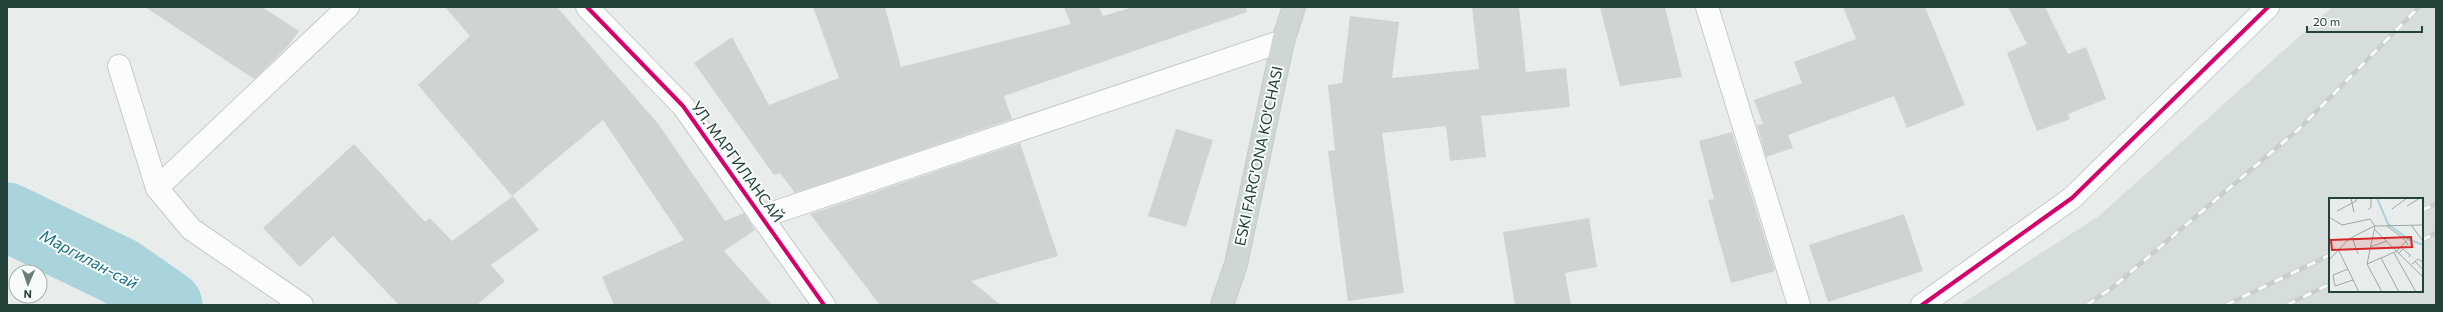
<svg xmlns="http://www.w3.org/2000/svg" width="2443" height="312" viewBox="0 0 2443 312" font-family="Commissioner,sans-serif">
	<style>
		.built { fill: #d6dedb; fill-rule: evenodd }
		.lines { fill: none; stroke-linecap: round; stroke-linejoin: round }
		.river { stroke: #a9d4db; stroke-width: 69 }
		.building { fill: #cfd4d2 }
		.minor-casing { stroke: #c5cac8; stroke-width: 24 }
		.major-casing { stroke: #c3ccc9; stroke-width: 24 }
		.minor { stroke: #fcfcfc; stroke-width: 22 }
		.major { stroke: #cfd7d5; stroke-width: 22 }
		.rail-casing { stroke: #c9cdcc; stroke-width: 4.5 }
		.rail { stroke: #f7fbf9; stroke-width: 3; stroke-dasharray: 9; stroke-linecap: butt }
		.cycleway-casing { stroke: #f7fbf9; stroke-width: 6 }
		.cycleway { stroke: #d6006c; stroke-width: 4 }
		.labels { text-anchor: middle; stroke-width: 4; stroke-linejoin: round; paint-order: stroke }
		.street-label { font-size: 15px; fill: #24423a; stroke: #f7fbf9 }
		.water-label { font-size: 16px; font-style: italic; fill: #1c6f80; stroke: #f7fbf9 }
		.inset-river { fill: none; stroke: #a9d4db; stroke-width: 2 }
		.inset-road { fill: none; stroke: #9aa9a4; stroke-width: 1 }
		.view { fill: #d62828; fill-opacity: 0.15; stroke: #d62828; stroke-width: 2 }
		.inset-edge { fill: none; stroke: #24423a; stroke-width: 2 }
	</style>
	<rect width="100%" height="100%" fill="#e8edeb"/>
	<path class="built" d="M 2332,7 L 2436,7 L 2436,305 L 1960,305 L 2099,216 ZM 2330,199 L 2422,199 L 2422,291 L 2330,291 Z"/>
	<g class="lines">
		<path class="river" d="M 7,217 L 119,271 L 168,305"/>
	</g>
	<path class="building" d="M 145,7 L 262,7 L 299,31 L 289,45 L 254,79 Z
		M 445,7 L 557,7 L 659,125 L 725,221 L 744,213 L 755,230 L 724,251 L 772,305 L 614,305 L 602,277 L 684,240 L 603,120 L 512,196 L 418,85 L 470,36 Z
		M 813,7 L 885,7 L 901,67 L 1071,24 L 1064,7 L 1099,7 L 1103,16 L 1133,7 L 1246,7 L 1247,12 L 1004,96 L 1012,119 L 795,193 L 780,173 L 774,175 L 694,63 L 732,37 L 769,105 L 839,78 Z
		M 1472,7 L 1519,7 L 1526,72 L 1566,68 L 1570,107 L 1481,116 L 1486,157 L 1450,161 L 1446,126 L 1382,133 L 1404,293 L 1348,301 L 1328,151 L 1335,150 L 1328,85 L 1342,83 L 1350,16 L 1399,22 L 1392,78 L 1479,69 Z
		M 1600,7 L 1665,7 L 1682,77 L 1620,86 Z
		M 1843,7 L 1925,7 L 1965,105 L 1907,128 L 1894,96 L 1788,135 L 1793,148 L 1766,157 L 1757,125 L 1763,124 L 1754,100 L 1802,83 L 1794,62 L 1856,39 Z
		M 2008,7 L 2045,7 L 2068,54 L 2086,47 L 2106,99 L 2068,114 L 2070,119 L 2037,131 L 2007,53 L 2027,44 Z
		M 1176,129 L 1213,140 L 1186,227 L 1148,216 Z
		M 1732,132 L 1775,271 L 1731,283 L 1708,200 L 1714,199 L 1699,141 Z
		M 1020,143 L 1058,256 L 971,281 L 1001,305 L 880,305 L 810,214 Z
		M 354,144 L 425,222 L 430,218 L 452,241 L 513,196 L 539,230 L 491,265 L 505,281 L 477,305 L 399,305 L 333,236 L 300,267 L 263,228 Z
		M 1904,214 L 1923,271 L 1828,302 L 1809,245 Z
		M 1589,218 L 1597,267 L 1565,273 L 1571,305 L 1515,305 L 1503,232 Z"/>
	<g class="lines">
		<g class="minor-casing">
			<path id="minor" d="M 587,7 L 683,106 L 824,305
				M 1707,7 L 1799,305
				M 119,66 L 157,188 L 191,229 L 302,305
				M 157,188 L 348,7
				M 761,217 L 1283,41
				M 1922,305 L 2072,198 L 2268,7"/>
		</g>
		<g class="major-casing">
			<path id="major" d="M 1222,305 L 1236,264 L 1283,41 L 1294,7"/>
		</g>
		<use href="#minor" class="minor"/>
		<use href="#major" class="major"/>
		<g class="rail-casing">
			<path id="rail" d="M 2422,210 L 2436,204
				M 2422,240 L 2436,233
				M 2087,305 L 2113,287 L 2300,128 L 2419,7
				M 2226,305 L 2330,255
				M 2287,305 L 2330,284"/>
		</g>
		<use href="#rail" class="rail"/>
		<g class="cycleway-casing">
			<path id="cycleway" d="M 587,7 L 683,106 L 824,305
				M 1922,305 L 2072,198 L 2268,7"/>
		</g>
		<use href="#cycleway" class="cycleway"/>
	</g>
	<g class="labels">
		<g class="street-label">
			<text transform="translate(1259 156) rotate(-78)" y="5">ESKI FARG'ONA KO'CHASI</text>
			<text transform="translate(737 162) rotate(54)" y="5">УЛ. МАРГИЛАНСАЙ</text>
		</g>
		<g class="water-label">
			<text transform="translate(89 259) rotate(28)" y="6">Маргилан-сай</text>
		</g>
	</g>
	<g transform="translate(2329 198)">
		<rect width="94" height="94" fill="#e8edeb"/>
		<path class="inset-river" d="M 48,0 L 59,26 L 79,41 L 94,47"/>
		<path class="inset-road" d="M 22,0 L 25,14M 78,8 L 91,0M 63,11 L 78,0M 39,12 L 42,9 L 42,0M 8,13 L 27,3 L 28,0M 0,19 L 13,27 L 41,21 L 46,28M 82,27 L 94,43M 46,28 L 38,66 L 53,94M 46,28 L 94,27M 58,28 L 76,42 L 79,47M 45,31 L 94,79M 23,39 L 29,56M 41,49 L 58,43M 9,51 L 30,94M 65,55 L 87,94M 70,55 L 74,51 L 81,57 L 80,59M 52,60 L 68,53 L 77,43M 0,62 L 20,41 L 45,28M 86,63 L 94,72M 38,66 L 52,60 L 70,94M 83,66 L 89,61 L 94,64M 19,71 L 4,77 L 6,88 L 24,82"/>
		<path class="view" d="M 82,39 L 83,49 L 3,52 L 2,42 Z"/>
		<rect width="94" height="94" class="inset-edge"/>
	</g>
	<rect width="2443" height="312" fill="none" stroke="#24423a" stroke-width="16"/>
	<g transform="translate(28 284) rotate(182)"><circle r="19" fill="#f7fbf9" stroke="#a3b1ad"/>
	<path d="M0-3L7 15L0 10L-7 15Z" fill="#697e78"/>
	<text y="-6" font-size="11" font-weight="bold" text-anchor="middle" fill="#24423a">N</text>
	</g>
	<path d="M2307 26v6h115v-6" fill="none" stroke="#24423a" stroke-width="2"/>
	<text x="2313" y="26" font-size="12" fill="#24423a" stroke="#f7fbf9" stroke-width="3" paint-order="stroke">20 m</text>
</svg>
